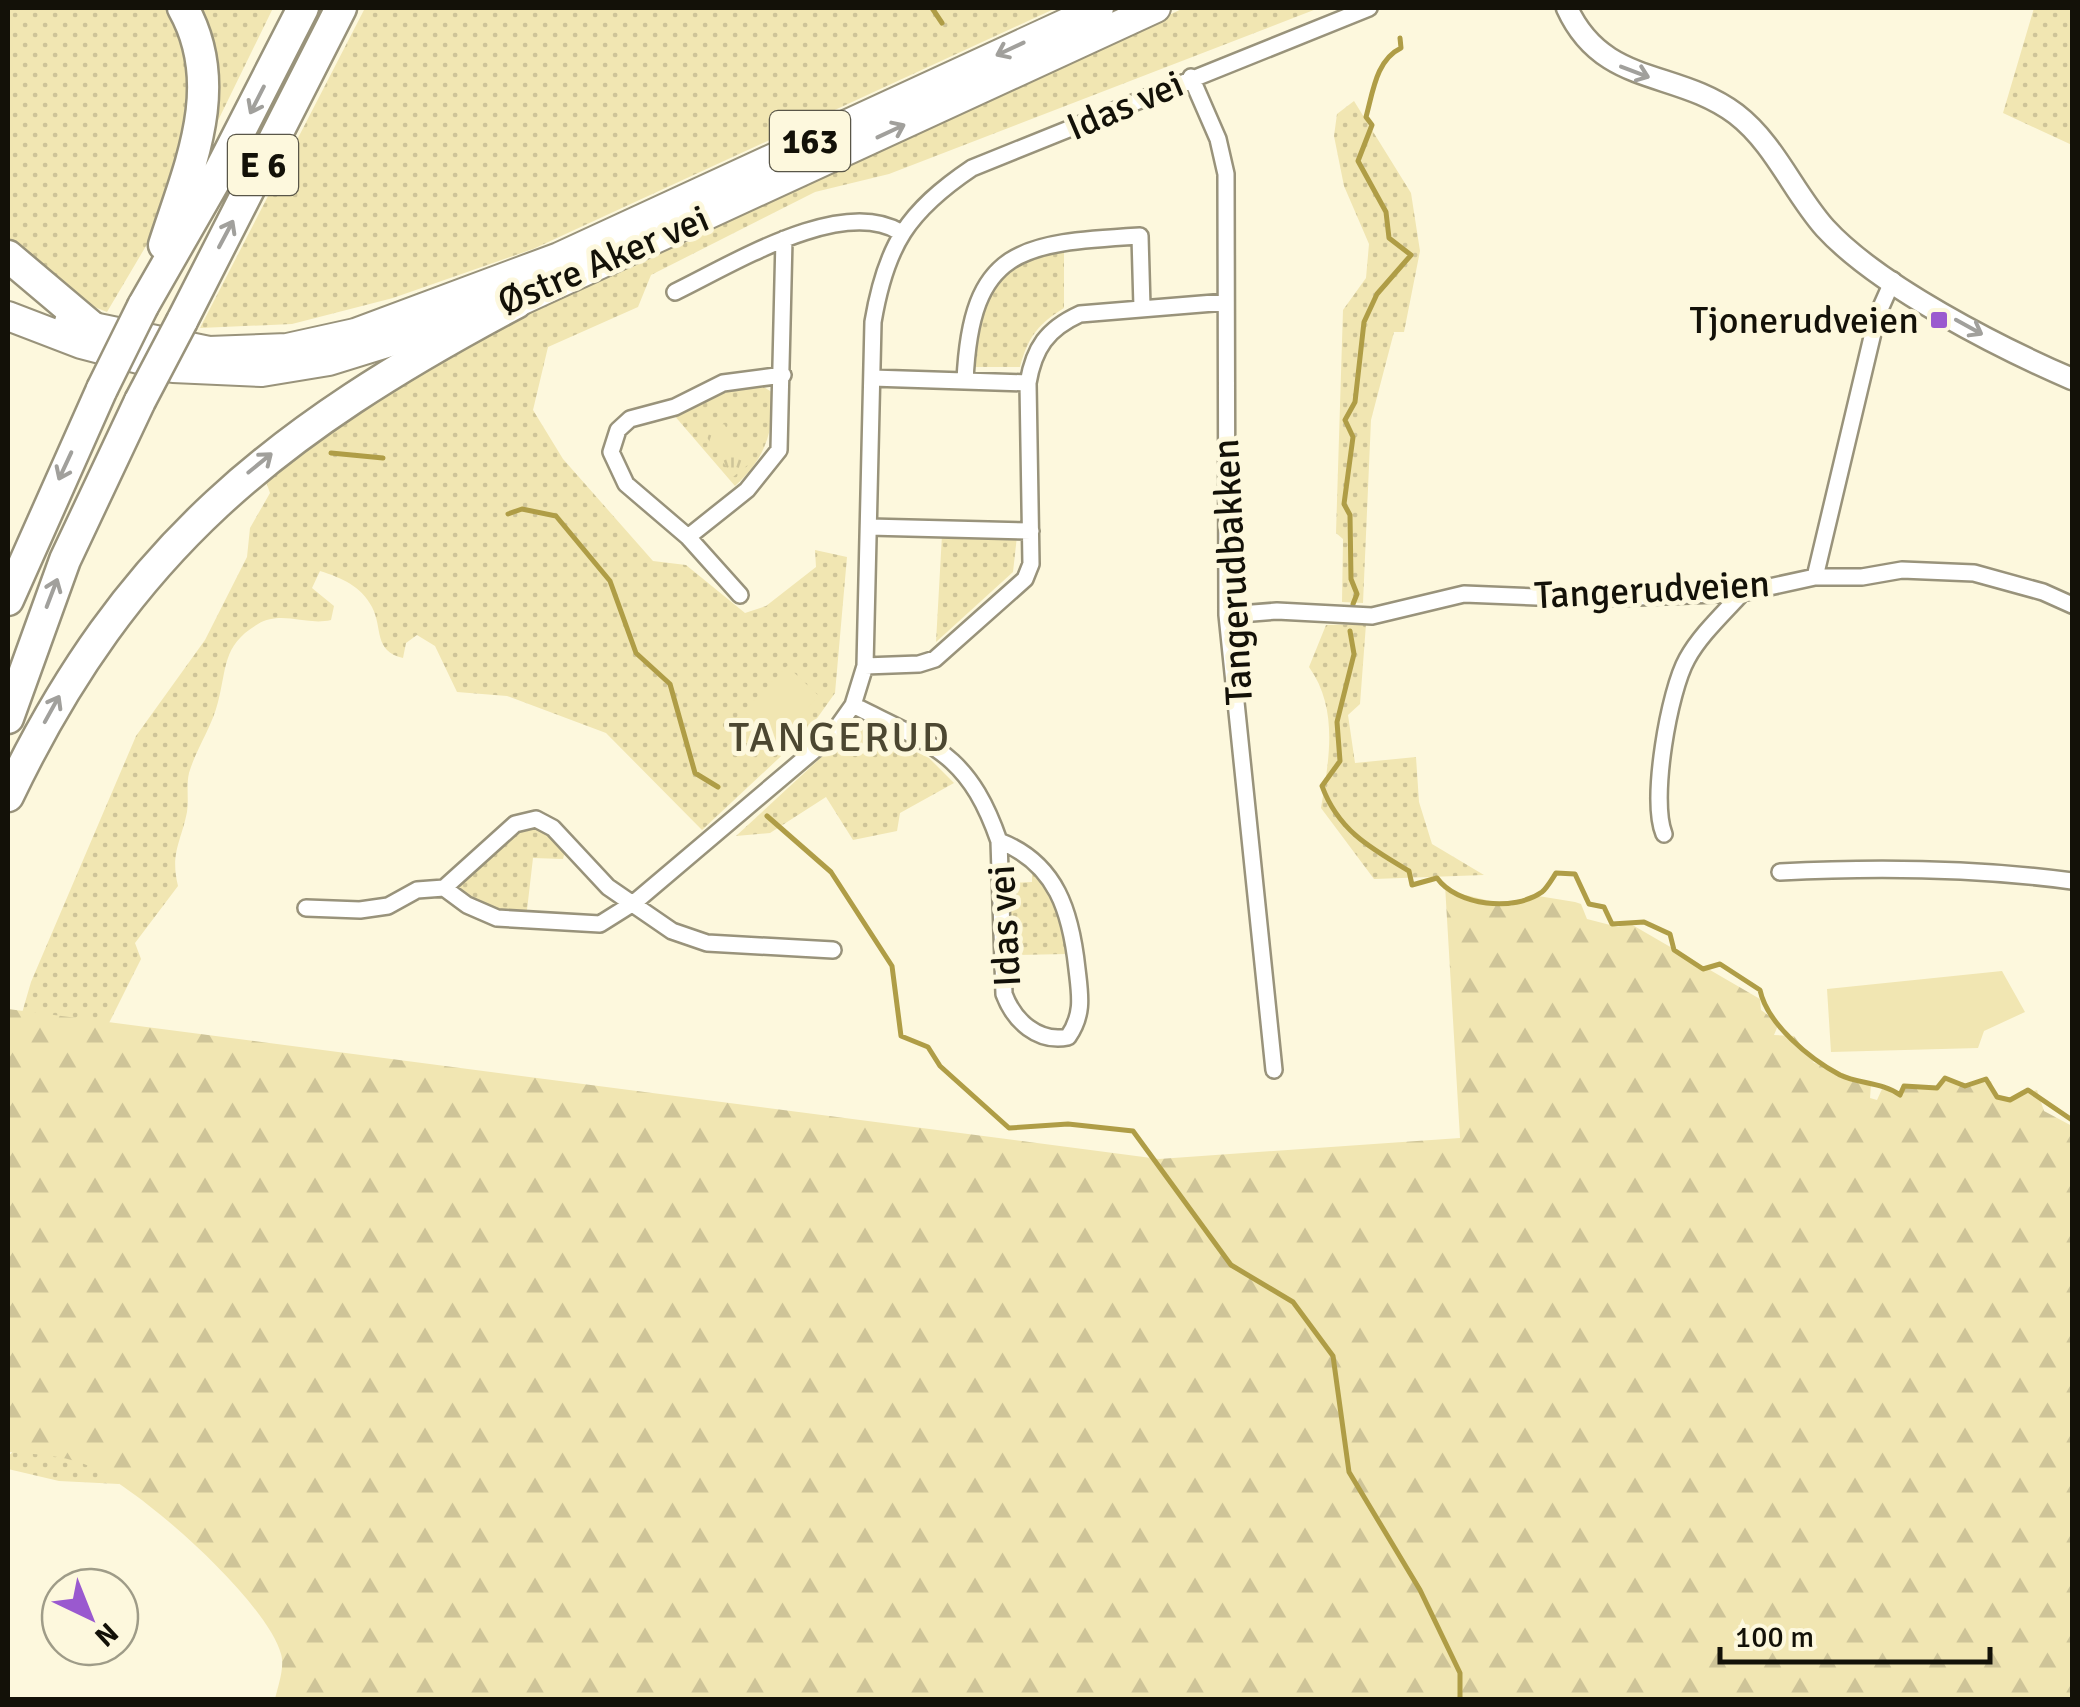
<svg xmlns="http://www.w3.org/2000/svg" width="2080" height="1707" viewBox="0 0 2080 1707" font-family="Signika,sans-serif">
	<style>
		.grass { fill: url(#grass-dots) }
		.forest { fill: url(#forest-firs) }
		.park { fill: url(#park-tufts) }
		.pitch { fill: #f1e6b2 }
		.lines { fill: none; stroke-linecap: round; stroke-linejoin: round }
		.stream { stroke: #af9d46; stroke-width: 5 }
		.minor-casing { stroke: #99937b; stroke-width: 20 }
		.tertiary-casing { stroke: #99937b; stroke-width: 25 }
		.trunk-casing { stroke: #99937b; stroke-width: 32 }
		.motorway-casing { stroke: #99937b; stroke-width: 35 }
		.minor { stroke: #fff; stroke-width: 15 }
		.tertiary { stroke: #fff; stroke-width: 20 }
		.trunk { stroke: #fff; stroke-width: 28 }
		.motorway { stroke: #fff; stroke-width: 30 }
		.motorway-bridge-casing { stroke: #99937b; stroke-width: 35; stroke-linecap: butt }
		.motorway-bridge { stroke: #fff; stroke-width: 30 }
		.oneway { stroke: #a1a09c }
		.poi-dot { fill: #9a59cf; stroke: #fdf8dd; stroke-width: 4 }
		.labels { text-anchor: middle; stroke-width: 10; stroke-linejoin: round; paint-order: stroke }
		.shield { fill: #fdf8dd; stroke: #595648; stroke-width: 2.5 }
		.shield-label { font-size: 35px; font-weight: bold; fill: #131108 }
		.street-label { font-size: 38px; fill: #131108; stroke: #fdf8dd }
		.poi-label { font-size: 38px; fill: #131108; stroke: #fdf8dd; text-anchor: end }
		.quarter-label { font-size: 42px; letter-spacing: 2.5px; fill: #4c4731; stroke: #fdf8dd }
	</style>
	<defs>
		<pattern id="grass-dots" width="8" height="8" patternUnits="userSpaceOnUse" patternTransform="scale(2.5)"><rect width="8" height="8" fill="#f1e6b2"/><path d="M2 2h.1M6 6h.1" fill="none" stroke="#cec498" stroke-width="1.8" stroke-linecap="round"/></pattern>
		<pattern id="forest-firs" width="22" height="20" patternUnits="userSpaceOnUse" patternTransform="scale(2.5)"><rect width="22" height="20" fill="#f1e6b2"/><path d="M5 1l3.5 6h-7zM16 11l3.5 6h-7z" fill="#cec498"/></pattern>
		<pattern id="park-tufts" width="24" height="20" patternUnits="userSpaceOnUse" patternTransform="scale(2.5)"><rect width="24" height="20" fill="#f1e6b2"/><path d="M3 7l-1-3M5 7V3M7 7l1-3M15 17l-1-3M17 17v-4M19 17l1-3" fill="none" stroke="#cec498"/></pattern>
	</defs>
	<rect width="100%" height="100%" fill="#fdf8dd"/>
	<path class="grass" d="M 8,8 L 273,8 L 208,141 L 107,312 L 8,273 Z
		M 365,8 L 1056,8 L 533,249 L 393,298 L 292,324 L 200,328 Z
		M 1184,8 L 1319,8 L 889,174 L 815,192 L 651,275 L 638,307 L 548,347 L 533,410 L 563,459 L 653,561 L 686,565 L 745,613 L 766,606 L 816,567 L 815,550 L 847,557 L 835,693 L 808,731 L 702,830 L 606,733 L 507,696 L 457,692 L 435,646 L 417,635 L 406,643 L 403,658 C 373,651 383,628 372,607 C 361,586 342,578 320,571 L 312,588 L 334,606 L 331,620 C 306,626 282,610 258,624 C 222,645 227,668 218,702 C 212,727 196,749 189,773 C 186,786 189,799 187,812 C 181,842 170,853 178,886 L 135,943 L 141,959 L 103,1035 L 119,1484 L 59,1481 L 8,1469 L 8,1456 L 31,1437 L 8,1061 L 31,982 L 136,736 L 205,640 L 247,557 L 250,528 L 270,493 L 264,476 L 385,389 L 512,318 Z
		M 2034,8 L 2072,8 L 2072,145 L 2003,113 Z
		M 1354,101 L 1411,193 L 1420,251 L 1404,332 L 1394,332 L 1371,420 L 1363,603 L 1342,602 L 1343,539 L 1336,533 L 1343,310 L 1366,278 L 1369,244 L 1344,186 L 1334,136 L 1337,114 Z
		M 1064,247 L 1064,308 C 1038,324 1028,337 1020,367 L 971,367 C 983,287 984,273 1064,247 Z
		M 759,384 L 775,394 C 771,435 766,458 735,486 L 673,414 L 725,389 Z
		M 942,535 L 1017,536 L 1013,572 L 936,642 Z
		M 1366,624 L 1360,704 L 1348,715 L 1355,763 L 1416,757 L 1419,802 L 1432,844 L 1484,875 L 1374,879 L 1321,808 C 1329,760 1339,709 1309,667 L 1326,625 Z
		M 853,722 L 929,758 L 954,783 L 900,813 L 897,831 L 853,840 L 826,797 L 770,833 L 736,836 L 841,739 Z
		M 528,828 L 546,832 L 565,851 L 563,859 L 533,858 L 527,910 C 498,911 478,907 455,889 L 511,836 Z
		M 1032,871 L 1064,910 L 1067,954 L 1018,955 L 1012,962 L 1008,883 L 1032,882 Z"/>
	<path class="forest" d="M 1445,885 L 1453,892 L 1511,906 L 1532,895 L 1575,902 L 1581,904 L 1587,919 L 1618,927 L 1629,923 L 1760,999 L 1761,1010 L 1779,1023 L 1774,1035 L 1794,1036 L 1814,1063 C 1834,1066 1850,1079 1871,1084 L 1870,1098 L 1877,1100 L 1882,1089 L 1899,1094 L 1909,1085 L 1938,1089 L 1945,1078 L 1968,1084 L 1991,1081 L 1996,1097 L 2008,1099 L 2037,1090 L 2044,1111 L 2072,1126 L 2072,1699 L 275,1699 C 278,1686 285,1667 281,1654 C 266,1600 137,1485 84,1464 C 61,1455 32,1454 8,1452 L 8,1009 L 1159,1159 L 1460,1138 Z"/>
	<path class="park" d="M 724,424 L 749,464 L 733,477 L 706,436 Z"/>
	<path class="pitch" d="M 787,666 L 819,696 L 775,741 L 744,711 Z
		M 2002,971 L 2025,1012 L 1984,1031 L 1978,1048 L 1831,1052 L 1827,989 Z"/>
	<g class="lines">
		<path class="stream" d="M 932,8 L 942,23
			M 331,453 L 383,458
			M 508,514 L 522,509 L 556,516 L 610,581 L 636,653 L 670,684 L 695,773 L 718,787
			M 1353,604 L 1357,594 L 1351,579 L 1350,515 L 1344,504 L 1353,437 L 1345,420 L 1355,402 L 1364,322 L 1377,294 L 1411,255 L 1389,238 L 1386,212 L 1358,161 L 1372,125 L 1366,117 C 1373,92 1376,60 1401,48 L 1400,38
			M 1350,631 L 1354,654 L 1337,722 L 1340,761 L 1322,786 C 1338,830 1370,848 1409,871 L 1412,885 L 1437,878 C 1457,906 1514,912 1542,892 C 1547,888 1552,879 1556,873 L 1575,874 L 1589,904 L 1604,907 L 1612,924 L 1644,922 L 1670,934 L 1674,950 L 1703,969 L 1720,964 L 1760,990 C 1767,1024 1810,1059 1840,1075 C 1859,1084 1882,1082 1900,1095 L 1904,1086 L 1937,1088 L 1945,1078 L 1965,1086 L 1986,1079 L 1997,1097 L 2010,1100 L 2028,1090 L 2072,1120
			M 767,816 L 831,872 L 892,966 L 901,1036 L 928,1047 L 940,1066 L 1009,1128 L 1068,1124 L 1133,1131 L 1231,1265 L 1293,1302 L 1333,1356 L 1349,1472 L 1420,1590 L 1460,1673 L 1460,1700"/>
		<g class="minor-casing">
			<path id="minor" d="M 1191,77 L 1218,139 L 1226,174 L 1227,615 L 1274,1070
				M 675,292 C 731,265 841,196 900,232
				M 965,381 C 971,247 1021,243 1140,236 L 1142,307
				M 1028,383 C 1034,348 1047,329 1080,314 L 1226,302
				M 869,527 L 1031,531
				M 688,537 L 747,490 L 779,450 L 784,239
				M 1815,577 L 1877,316 L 1893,280
				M 740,595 L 688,537 L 626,484 L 611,452 L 618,430 L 630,419 L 675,407 L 723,383 L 783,375
				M 1227,615 L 1277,611 L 1372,616 L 1464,594 L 1586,599 L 1742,593 L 1815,577 L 1862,577 L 1902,570 L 1974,573 L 2043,592 L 2072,605
				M 865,666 L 919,664 L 935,659 L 1025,579 L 1031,564 L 1028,383 L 872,378
				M 853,705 C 932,745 968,752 999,841 C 1057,863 1071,913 1077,969 C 1080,995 1084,1014 1068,1037 C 1038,1043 1014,1021 1004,994 L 999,841
				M 1664,834 C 1650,800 1669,691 1687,659 C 1700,635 1724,613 1742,593
				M 1780,872 C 1878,867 1975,868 2072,881
				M 444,888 L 467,905 L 497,918 L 600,924 L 635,902 L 831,736 L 853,705 L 865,666 L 873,322 C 886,245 908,211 972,168 L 1369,8
				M 306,908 L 360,910 L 388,906 L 417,890 L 444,888 L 515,824 L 536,819 L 553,828 L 608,887 L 672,931 L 707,943 L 833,950"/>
		</g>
		<g class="tertiary-casing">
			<path id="tertiary" d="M 1567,8 C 1603,87 1676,69 1736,114 C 1775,144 1793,192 1825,228 C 1878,286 2000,348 2072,379"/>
		</g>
		<g class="trunk-casing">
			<path id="trunk" d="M 8,316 L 81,344 L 173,368 L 262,372 L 329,361 L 516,303 L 1156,8
				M 69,322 L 209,351 L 287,348 L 355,333 L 559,257 L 1099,8"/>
		</g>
		<g class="motorway-casing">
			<path id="motorway" d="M 164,245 C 189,167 227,86 183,8
				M 8,256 L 92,327
				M 143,306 L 214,182 L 303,8
				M 182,321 L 341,8
				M 8,600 L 102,389
				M 8,718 L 65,560 L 140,401
				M 8,796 C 127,547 277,430 516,303"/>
		</g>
		<use href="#minor" class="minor"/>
		<use href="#tertiary" class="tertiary"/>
		<use href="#trunk" class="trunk"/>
		<use href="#motorway" class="motorway"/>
		<g class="motorway-bridge-casing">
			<path id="motorway-bridge" d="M 102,389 L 143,306
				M 140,401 L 182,321"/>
		</g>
		<use href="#motorway-bridge" class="motorway-bridge"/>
	</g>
	<defs><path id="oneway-shaft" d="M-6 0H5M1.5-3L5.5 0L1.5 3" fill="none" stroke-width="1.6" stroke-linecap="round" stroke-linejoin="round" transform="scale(2.5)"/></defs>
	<g class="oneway">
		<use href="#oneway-shaft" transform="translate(1010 49) rotate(155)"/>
		<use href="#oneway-shaft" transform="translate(1635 72) rotate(21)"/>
		<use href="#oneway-shaft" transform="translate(257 100) rotate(117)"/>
		<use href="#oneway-shaft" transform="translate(891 131) rotate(-25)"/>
		<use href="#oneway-shaft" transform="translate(226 234) rotate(-62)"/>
		<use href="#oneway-shaft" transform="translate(1969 327) rotate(29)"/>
		<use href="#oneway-shaft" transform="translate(260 463) rotate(-39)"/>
		<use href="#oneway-shaft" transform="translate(65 466) rotate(115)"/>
		<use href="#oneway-shaft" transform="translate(52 593) rotate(-69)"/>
		<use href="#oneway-shaft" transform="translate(52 709) rotate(-61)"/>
	</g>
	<rect class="poi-dot" x="1929" y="310" width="20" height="20" rx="5"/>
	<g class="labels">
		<g class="shield">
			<rect x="770" y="111" width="80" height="60" rx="8"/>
			<rect x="228" y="135" width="70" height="60" rx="8"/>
		</g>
		<g class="shield-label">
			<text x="810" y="153">163</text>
			<text x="263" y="177">E 6</text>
		</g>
		<g class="street-label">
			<text transform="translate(1125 105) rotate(-23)" y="13">Idas vei</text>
			<text transform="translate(603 260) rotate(-23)" y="13">Østre Aker vei</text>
			<text transform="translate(1232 572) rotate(-93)" y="13">Tangerudbakken</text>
			<text transform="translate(1652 589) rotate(-3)" y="13">Tangerudveien</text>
			<text transform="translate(1004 926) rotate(-93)" y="13">Idas vei</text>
		</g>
		<g class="poi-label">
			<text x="1919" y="333">Tjonerudveien</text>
		</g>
		<g class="quarter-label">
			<text x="840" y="751">TANGERUD</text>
		</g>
	</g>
	<rect width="2080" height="1707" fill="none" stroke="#131108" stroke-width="20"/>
	<g transform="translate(90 1617) rotate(137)"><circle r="48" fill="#fdf8dd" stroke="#9f9c88" stroke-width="2.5"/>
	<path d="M0-8L18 38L0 25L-18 38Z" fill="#9a59cf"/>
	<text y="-15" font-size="28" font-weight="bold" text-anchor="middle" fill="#131108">N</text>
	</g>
	<path d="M1720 1647v15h270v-15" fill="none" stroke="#131108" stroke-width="5"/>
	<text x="1735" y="1647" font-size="30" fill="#131108" stroke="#fdf8dd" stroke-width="8" paint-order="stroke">100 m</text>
</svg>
